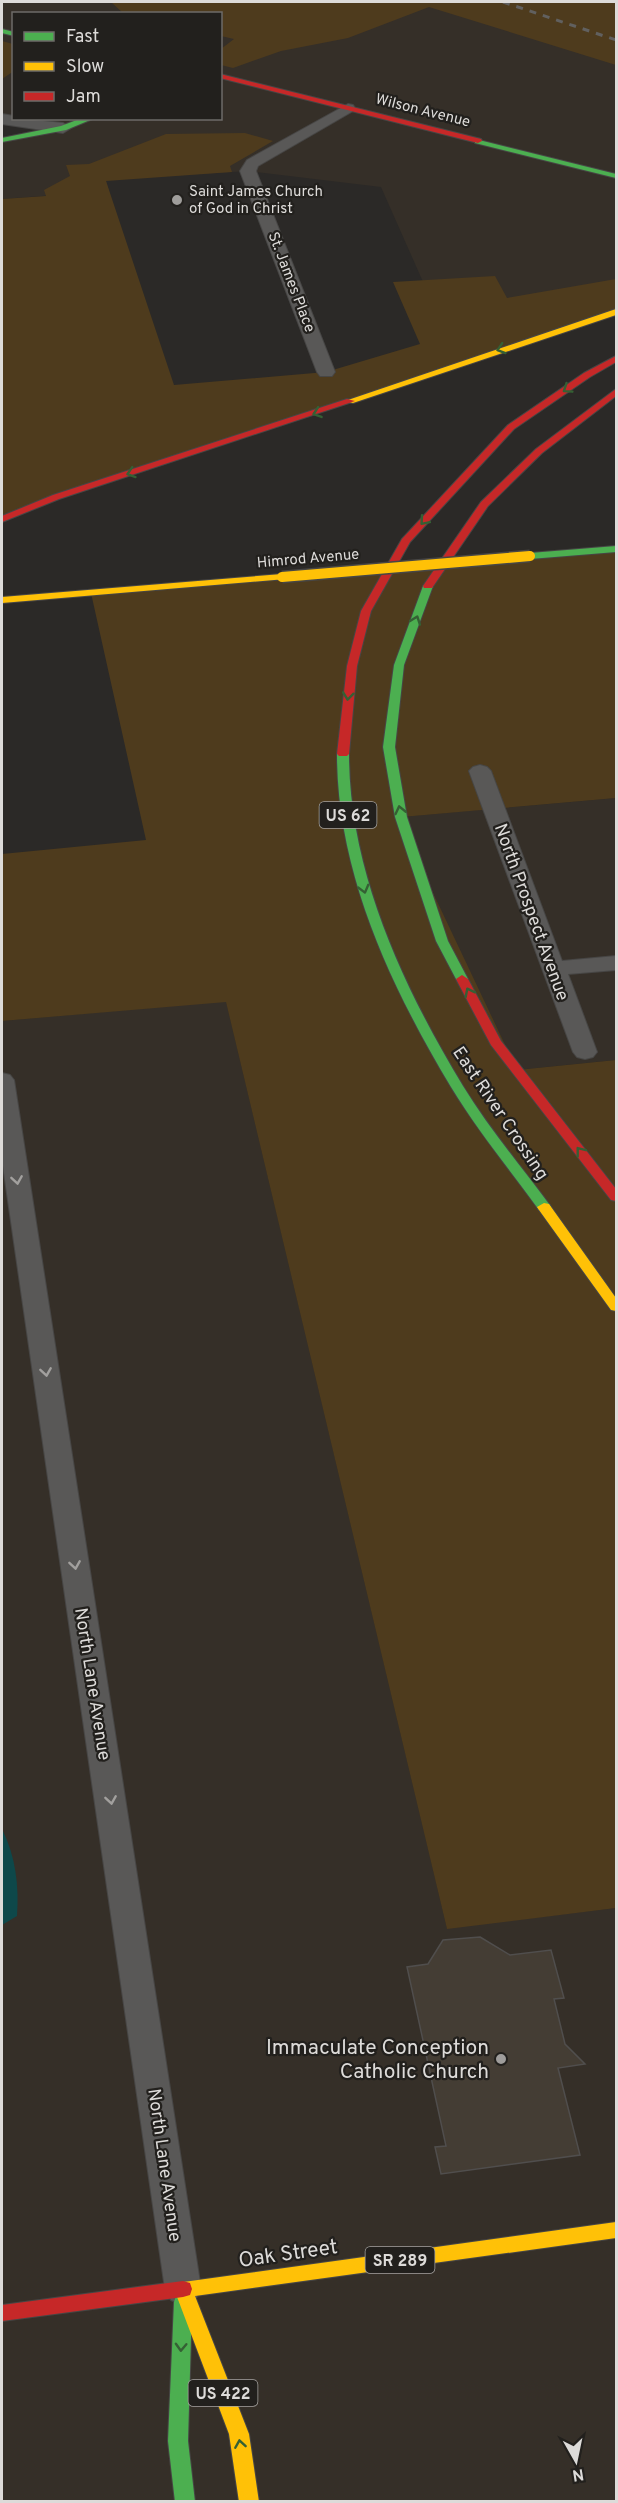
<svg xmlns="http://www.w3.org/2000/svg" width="618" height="2503" viewBox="0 0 618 2503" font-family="Overpass,sans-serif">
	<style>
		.built { fill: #352f28; fill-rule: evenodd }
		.green { fill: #4e3b1d }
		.water { fill: #0e484a }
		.building { fill: #443d34; stroke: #504e4d; stroke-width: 1.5 }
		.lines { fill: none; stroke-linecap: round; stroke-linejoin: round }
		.street-casing { stroke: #474645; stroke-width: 2 }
		.fast-casing { stroke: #474645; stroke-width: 2 }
		.slow-casing { stroke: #474645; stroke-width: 2 }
		.jam-casing { stroke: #474645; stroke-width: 2 }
		.street { fill: #595857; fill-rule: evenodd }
		.fast { fill: #4caf50; fill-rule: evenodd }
		.slow { fill: #ffc107; fill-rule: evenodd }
		.jam { fill: #c62828; fill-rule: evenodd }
		.rail { stroke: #61605f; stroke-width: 3; stroke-dasharray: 7 7; stroke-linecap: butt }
		.slow-bridge-casing { stroke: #474645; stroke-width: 13; stroke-linecap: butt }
		.slow-bridge { stroke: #ffc107; stroke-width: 10 }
		.oneway { stroke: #356034 }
		.oneway2 { stroke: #a2a09e }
		.poi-dot { fill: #9f9d9b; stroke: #22201d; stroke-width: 2 }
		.labels { text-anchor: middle; stroke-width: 4.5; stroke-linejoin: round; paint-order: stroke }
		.far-street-label { font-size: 15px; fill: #dddbd9; stroke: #22201d }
		.far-poi-label { font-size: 15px; fill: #dddbd9; stroke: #22201d; text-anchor: start }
		.shield { fill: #22201d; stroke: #a5a3a1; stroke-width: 1.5 }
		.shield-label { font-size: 16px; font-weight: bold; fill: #dddbd9 }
		.street-label { font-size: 18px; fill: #dddbd9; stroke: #22201d }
		.near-poi-label { font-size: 21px; fill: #dddbd9; stroke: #22201d; text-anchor: end }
		.near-street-label { font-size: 21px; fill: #dddbd9; stroke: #22201d }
	</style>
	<rect width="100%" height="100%" fill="#2b2927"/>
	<path class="built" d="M 2,2 L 503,2 L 616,40 L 616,279 L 447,336 L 381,187 L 248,171 L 106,180 L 109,191 L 2,199 L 2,140 L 60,128 L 2,119 ZM 14,14 L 220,14 L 220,118 L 14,118 Z
		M 616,798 L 616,1060 L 517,1070 L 495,1042 L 401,817 Z
		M 226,1001 L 447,1928 L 616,1908 L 616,2501 L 2,2502 L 2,1021 Z"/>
	<path class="green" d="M 111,2 L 616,2 L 616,65 L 429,7 L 348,38 L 281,51 L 233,68 L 221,65 L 221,49 L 234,39 L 221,36 L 220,14 L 123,13 Z
		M 2,41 L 13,44 L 14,71 L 2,79 Z
		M 245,133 L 273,141 L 230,166 L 232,172 L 106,181 L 174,385 L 326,372 L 420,344 L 393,282 L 495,276 L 507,298 L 616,279 L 616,312 L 24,509 L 2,519 L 2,199 L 46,196 L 44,190 L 70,176 L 66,165 L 89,164 L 166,134 Z
		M 616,549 L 616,798 L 402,817 L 416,857 L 517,1070 L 616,1060 L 616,1908 L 447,1929 L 226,1002 L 2,1021 L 2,854 L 146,840 L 91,593 Z"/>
	<path class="water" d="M 2,1829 C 16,1857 19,1886 17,1916 L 2,1925 Z"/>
	<path class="building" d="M 480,1937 L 510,1955 L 551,1950 L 564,1998 L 554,1999 L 565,2044 L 585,2064 L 558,2068 L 580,2155 L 441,2174 L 435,2147 L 446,2146 L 407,1967 L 428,1964 L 443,1940 Z"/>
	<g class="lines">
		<g class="street-casing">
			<path id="street" d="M 348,104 L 353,105 L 355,108 L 353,111 L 258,166 L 256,171 L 335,372 L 332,376 L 320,376 L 317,372 L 240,171 L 247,160 Z
				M 2,114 L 14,116 L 14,118 L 63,123 L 71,128 L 63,133 L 2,124 Z
				M 480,765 L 487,767 L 491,771 L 562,961 L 616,956 L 616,970 L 568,974 L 597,1052 L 593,1057 L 585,1059 L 577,1057 L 573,1052 L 469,771 L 473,767 Z
				M 2,1073 L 10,1075 L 14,1080 L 201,2289 L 195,2300 L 183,2305 L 171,2300 L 165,2289 L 2,1159 Z"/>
		</g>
		<g class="fast-casing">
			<path id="fast" d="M 2,29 L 14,32 L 14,36 L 2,33 Z
				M 82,118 L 95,118 L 66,130 L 2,142 L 2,138 L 61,126 Z
				M 475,139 L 616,174 L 616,178 L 475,143 Z
				M 616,546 L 616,552 L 530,559 L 525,556 L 530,553 Z
				M 428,583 L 433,586 L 404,665 L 395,747 L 407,817 L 448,941 L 468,979 L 462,983 L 456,979 L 436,941 L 395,817 L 383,747 L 394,665 L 423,586 Z
				M 343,751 L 349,754 C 349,871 403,987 463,1086 C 488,1127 520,1165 549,1204 L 551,1207 L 549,1210 L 539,1210 C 510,1170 477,1130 451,1087 C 391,987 337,873 337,754 Z
				M 183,2294 L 190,2296 L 192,2302 L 188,2441 L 195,2502 L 175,2502 L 168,2441 L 174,2302 L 176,2296 Z"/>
		</g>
		<g class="slow-casing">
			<path id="slow" d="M 616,309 L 616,315 L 353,403 L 345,401 Z
				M 282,574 L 286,575 L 286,579 L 2,603 L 2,597 Z
				M 544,1203 L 549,1204 L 616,1298 L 616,1311 L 611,1310 L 539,1210 L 537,1207 Z
				M 616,2222 L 616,2238 L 195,2296 L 249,2434 L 259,2502 L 239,2502 L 229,2434 L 174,2289 L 176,2283 Z"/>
		</g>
		<g class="jam-casing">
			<path id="jam" d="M 220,74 L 481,139 L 482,141 L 478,143 L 220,78 Z
				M 616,356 L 616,362 L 590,377 L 514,429 L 410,542 L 371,611 L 357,666 L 349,754 L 347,756 L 339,756 L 337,754 L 347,666 L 361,611 L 402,539 L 508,425 L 584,373 Z
				M 616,389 L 616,396 L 542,453 L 488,506 L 432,588 L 424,588 L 423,586 L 481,502 L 536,449 Z
				M 347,399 L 355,401 L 59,499 L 2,522 L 2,516 L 53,495 Z
				M 462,975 L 468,979 L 501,1041 L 616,1189 L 616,1201 L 611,1200 L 491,1045 L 456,979 Z
				M 183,2281 L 190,2283 L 192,2289 L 190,2295 L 183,2297 L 2,2321 L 2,2305 Z"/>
		</g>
		<use href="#street" class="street"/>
		<use href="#fast" class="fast"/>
		<use href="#slow" class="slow"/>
		<use href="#jam" class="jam"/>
		<path class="rail" d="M 503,2 L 616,40"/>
		<g class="slow-bridge-casing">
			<path id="slow-bridge" d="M 282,577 L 530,556"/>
		</g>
		<use href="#slow-bridge" class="slow-bridge"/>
	</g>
	<defs><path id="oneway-chevron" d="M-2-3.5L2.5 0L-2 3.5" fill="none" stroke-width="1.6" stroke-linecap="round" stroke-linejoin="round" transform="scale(1.5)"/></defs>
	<g class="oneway">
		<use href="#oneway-chevron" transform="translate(501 349) rotate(162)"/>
		<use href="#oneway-chevron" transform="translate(567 389) rotate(146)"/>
		<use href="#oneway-chevron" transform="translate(317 413) rotate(161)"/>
		<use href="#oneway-chevron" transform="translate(131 473) rotate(162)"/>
		<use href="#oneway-chevron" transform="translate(424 521) rotate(131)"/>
		<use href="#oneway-chevron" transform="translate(416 620) rotate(-70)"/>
		<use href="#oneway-chevron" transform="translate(348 696) rotate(97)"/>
		<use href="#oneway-chevron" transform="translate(400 810) rotate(-103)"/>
		<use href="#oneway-chevron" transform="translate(364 889) rotate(75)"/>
		<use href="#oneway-chevron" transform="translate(469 992) rotate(-117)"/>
		<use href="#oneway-chevron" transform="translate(580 1151) rotate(-128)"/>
		<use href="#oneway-chevron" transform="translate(181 2347) rotate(92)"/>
		<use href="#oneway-chevron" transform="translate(240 2444) rotate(-99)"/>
	</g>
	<g class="oneway2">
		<use href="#oneway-chevron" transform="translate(17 1180) rotate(81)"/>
		<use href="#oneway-chevron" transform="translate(46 1372) rotate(81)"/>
		<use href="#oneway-chevron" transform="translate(75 1565) rotate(81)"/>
		<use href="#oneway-chevron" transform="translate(111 1800) rotate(81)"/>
	</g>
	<g class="poi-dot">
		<circle cx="177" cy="200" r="6"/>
		<circle cx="501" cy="2059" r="6"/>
	</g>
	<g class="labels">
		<g class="far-street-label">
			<text transform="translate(423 110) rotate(14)" y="5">Wilson Avenue</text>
			<text transform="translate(292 282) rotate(69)" y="5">St. James Place</text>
			<text transform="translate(308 558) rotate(-5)" y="5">Himrod Avenue</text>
		</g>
		<g class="far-poi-label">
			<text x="189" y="196">Saint James Church<tspan x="189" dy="17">of God in Christ</tspan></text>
		</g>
		<g class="shield">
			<rect x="319.5" y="802" width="57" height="26" rx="4.5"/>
			<rect x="365.5" y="2247" width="69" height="26" rx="4.5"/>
			<rect x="188.5" y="2380" width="69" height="26" rx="4.5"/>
		</g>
		<g class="shield-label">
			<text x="348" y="821">US 62</text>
			<text x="400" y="2266">SR 289</text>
			<text x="223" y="2399">US 422</text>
		</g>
		<g class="street-label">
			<text transform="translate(532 912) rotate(70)" y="6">North Prospect Avenue</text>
			<text transform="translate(501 1113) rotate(56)" y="6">East River Crossing</text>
			<text transform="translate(93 1684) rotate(81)" y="6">North Lane Avenue</text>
			<text transform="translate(165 2165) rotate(82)" y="6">North Lane Avenue</text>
		</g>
		<g class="near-poi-label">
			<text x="489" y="2054">Immaculate Conception<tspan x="489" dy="24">Catholic Church</tspan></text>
		</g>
		<g class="near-street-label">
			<text transform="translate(288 2253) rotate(-8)" y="7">Oak Street</text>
		</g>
	</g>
	<rect width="618" height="2503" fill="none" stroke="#dddbd9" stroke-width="6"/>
	<rect x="12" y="12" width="210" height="108" fill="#22201d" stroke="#6d6b68" stroke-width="1.5"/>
	<rect x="24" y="32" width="30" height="9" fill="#4caf50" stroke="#6d6b68" stroke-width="1.5"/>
	<text x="66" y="42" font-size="18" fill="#dddbd9">Fast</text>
	<rect x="24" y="62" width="30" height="9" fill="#ffc107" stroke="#6d6b68" stroke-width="1.5"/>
	<text x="66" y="72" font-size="18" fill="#dddbd9">Slow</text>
	<rect x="24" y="92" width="30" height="9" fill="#c62828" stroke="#6d6b68" stroke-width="1.5"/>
	<text x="66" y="102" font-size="18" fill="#dddbd9">Jam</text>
	<g transform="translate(576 2461) rotate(171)" stroke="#22201d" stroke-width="4.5" paint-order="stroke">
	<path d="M0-4.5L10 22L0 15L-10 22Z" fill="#dddbd9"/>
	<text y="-9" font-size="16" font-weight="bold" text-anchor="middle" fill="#dddbd9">N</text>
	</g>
</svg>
